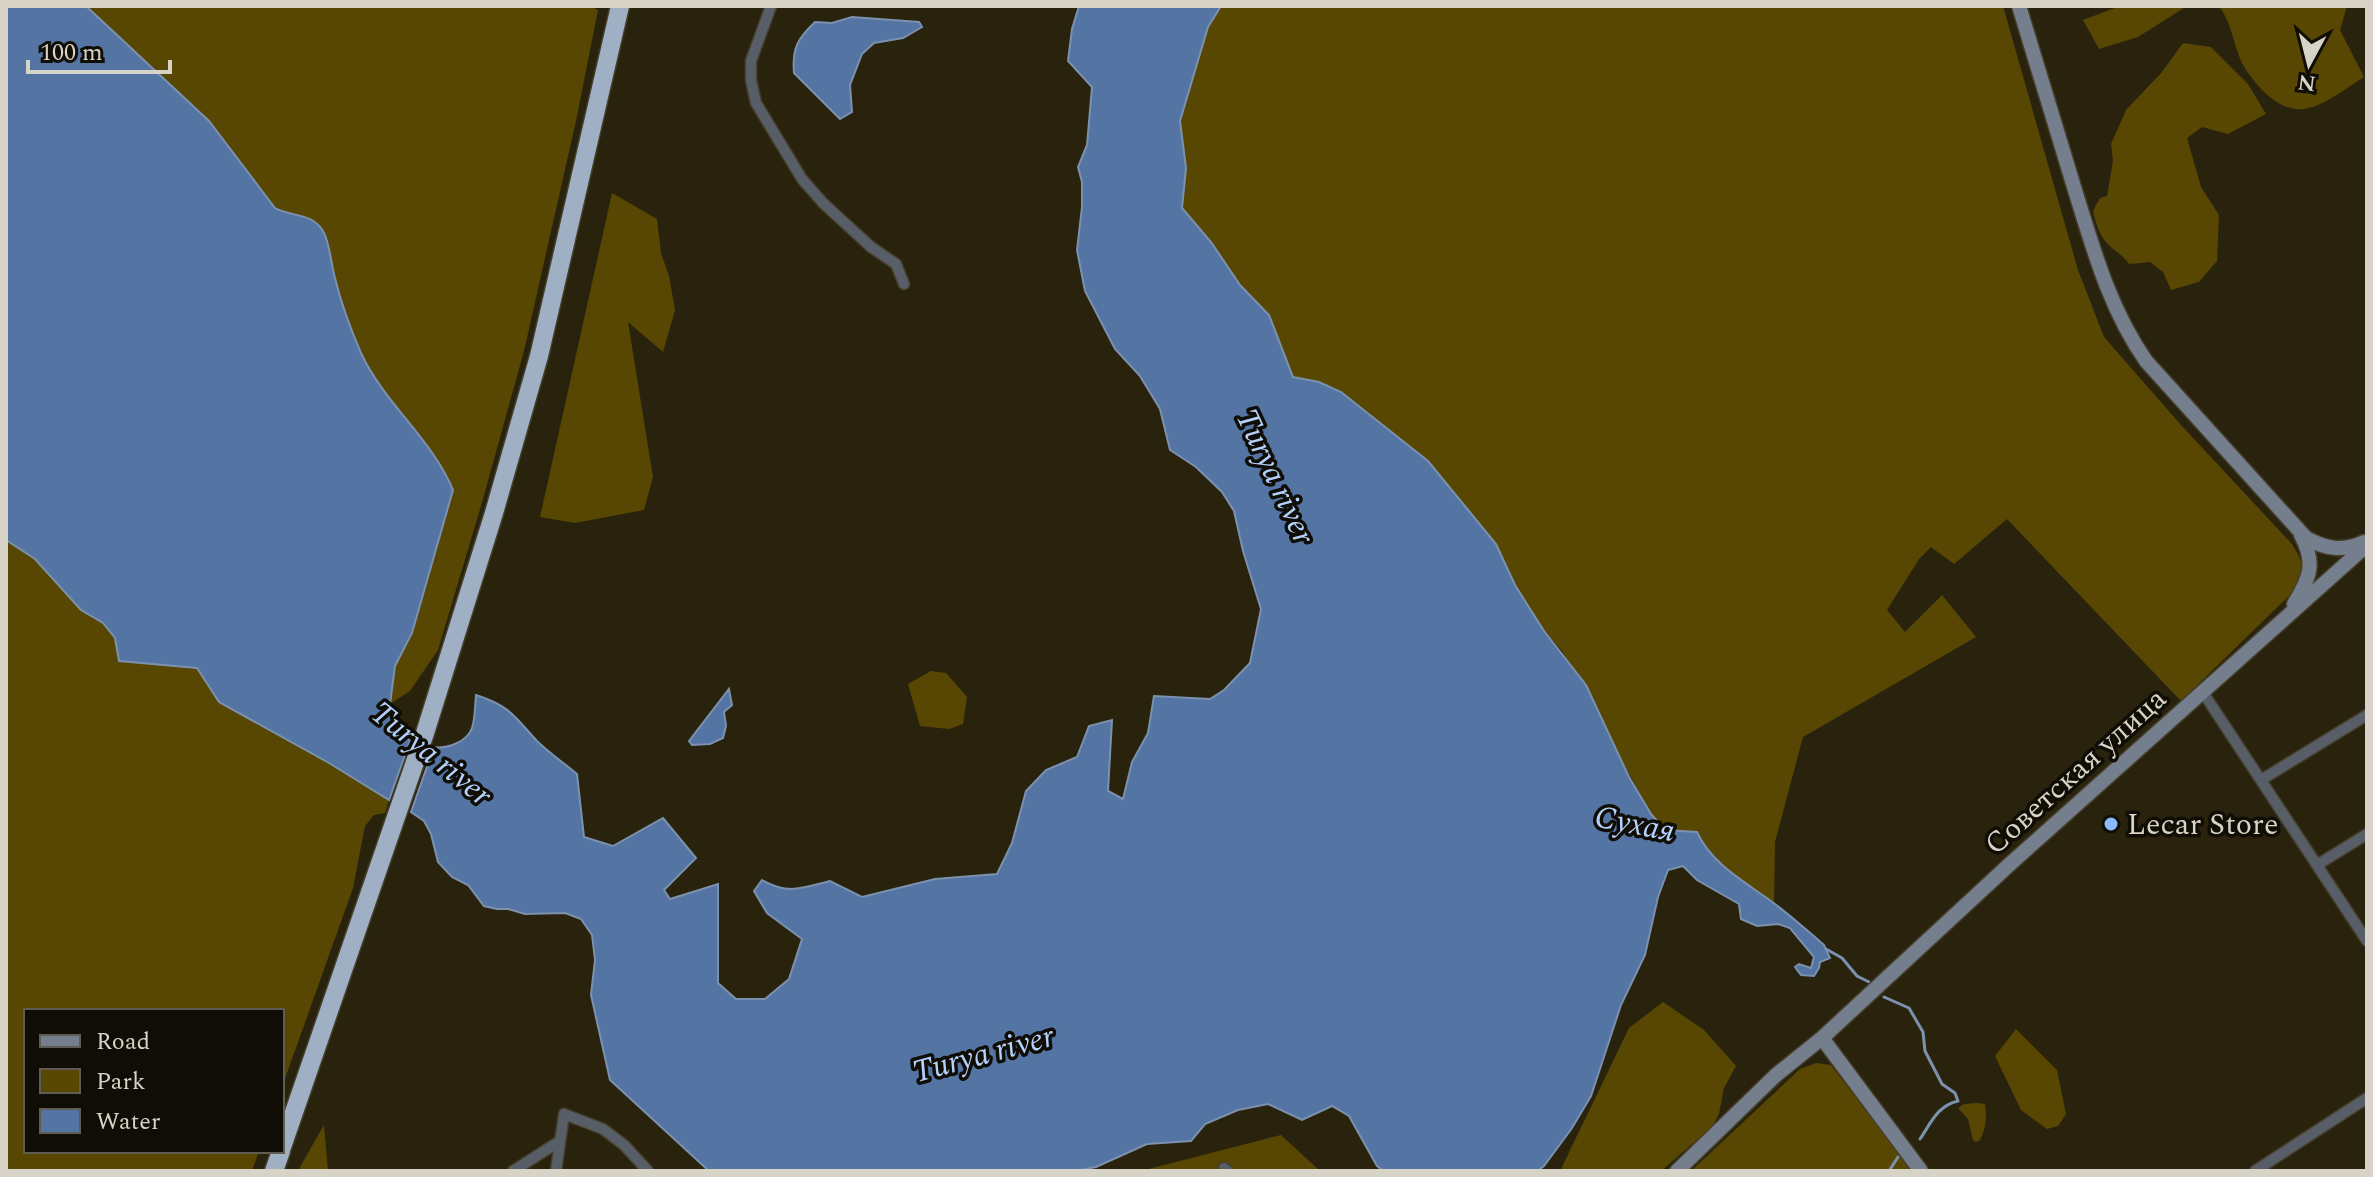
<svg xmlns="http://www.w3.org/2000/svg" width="2373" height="1177" viewBox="0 0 2373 1177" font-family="Spectral,serif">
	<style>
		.green { fill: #574703 }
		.water { fill: #5475a3; stroke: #7b91ae; stroke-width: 2 }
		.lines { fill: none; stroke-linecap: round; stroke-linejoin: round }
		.stream { stroke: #7b91ae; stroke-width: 3 }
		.street-casing { stroke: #453f2b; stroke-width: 13 }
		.secondary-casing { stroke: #453f2b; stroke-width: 17 }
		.highway-casing { stroke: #453f2b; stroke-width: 21 }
		.street { stroke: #585e67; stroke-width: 10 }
		.secondary { stroke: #757e8c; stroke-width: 14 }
		.highway { stroke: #9fafc4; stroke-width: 18 }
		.poi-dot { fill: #8abafc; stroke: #0f0d05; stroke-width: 3 }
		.labels { text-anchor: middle; stroke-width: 7; stroke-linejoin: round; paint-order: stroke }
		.street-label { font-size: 30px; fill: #d7d3c6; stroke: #0f0d05 }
		.poi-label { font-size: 30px; fill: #d7d3c6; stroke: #0f0d05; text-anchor: start }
		.water-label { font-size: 32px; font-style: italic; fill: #b3d1fb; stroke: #0f0d05 }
	</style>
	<rect width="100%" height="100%" fill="#29230e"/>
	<path class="green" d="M 86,6 L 590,6 L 598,10 L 576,121 L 524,351 L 481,506 L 438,650 L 410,691 L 390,704 L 395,666 L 412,632 L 446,474 C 418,435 385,399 363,356 C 345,321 333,271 323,231 L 294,214 L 284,213 L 275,208 L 209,121 Z
		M 1221,6 L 2003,6 L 2078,270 L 2104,337 L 2181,425 L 2292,544 C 2304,564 2307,570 2294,591 L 2181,701 L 2007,519 L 1954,564 L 1931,547 L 1919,559 L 1887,610 L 1905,632 L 1942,595 L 1976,637 L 1803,737 L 1775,842 L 1774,904 L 1737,879 L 1702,843 L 1665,830 L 1651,814 L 1562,651 L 1544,631 L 1515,585 L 1496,544 L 1473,518 L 1371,417 L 1341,392 L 1319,382 L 1293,377 L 1269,315 L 1240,285 L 1211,242 L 1181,207 L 1186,168 L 1180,121 L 1208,27 Z
		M 2120,6 L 2187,6 L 2138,37 L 2099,49 L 2083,20 Z
		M 2219,6 L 2347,6 L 2340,30 L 2364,77 C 2346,88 2325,106 2304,109 C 2277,112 2254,84 2242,63 C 2233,44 2232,23 2219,6 Z
		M 2183,43 L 2211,47 L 2248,84 L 2266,114 L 2228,134 L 2202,127 L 2187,138 L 2201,187 L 2219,215 L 2217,261 L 2199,282 L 2171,290 L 2163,272 L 2150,262 L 2129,264 C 2124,256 2117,253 2110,246 C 2100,238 2096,224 2093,211 L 2100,198 L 2107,196 L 2113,161 L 2111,144 L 2126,110 L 2162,72 Z
		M 612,193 L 657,219 L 661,253 L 669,276 L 675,310 L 663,352 L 628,322 L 653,477 L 644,510 L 575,523 L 540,517 Z
		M 6,540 L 35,559 L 81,610 L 103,623 L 115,638 L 119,661 L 197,668 L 219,702 L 329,763 L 389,800 L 385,813 L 374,815 L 365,826 L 353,888 L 282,1087 L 282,1011 L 26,1011 L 26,1151 L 259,1151 L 252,1171 L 6,1171 Z
		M 931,671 L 946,673 L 967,697 L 963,724 L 949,729 L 920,726 L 908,684 Z
		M 1663,1002 L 1704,1030 L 1736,1066 L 1724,1088 L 1719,1114 L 1712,1127 L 1661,1171 L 1560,1171 L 1629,1028 Z
		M 2016,1029 L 2057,1070 L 2066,1114 L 2058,1126 L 2047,1129 L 2021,1110 L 1995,1056 Z
		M 1816,1063 L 1831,1065 L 1912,1171 L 1691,1171 L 1800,1069 Z
		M 1977,1103 L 1985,1104 C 1987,1118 1986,1128 1980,1140 L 1976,1142 L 1973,1140 L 1968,1119 L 1958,1108 L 1964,1104 Z
		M 324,1125 L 328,1171 L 299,1171 L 300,1167 Z
		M 1281,1135 L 1320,1171 L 1141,1171 Z"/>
	<path class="water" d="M 6,6 L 86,6 L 209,121 L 275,208 C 291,217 311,212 323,231 C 330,243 331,264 335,278 C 341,303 351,330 361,353 C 384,403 432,439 453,490 L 412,633 L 395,666 L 390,704 L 392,721 L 410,741 L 389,800 L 329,763 L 219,702 L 197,668 L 119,661 L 115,638 L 103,623 L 81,610 L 35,559 L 6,540 Z
		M 1079,6 L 1221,6 L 1208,27 L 1180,121 L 1186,168 L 1182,208 L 1211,242 L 1240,285 L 1269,315 L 1293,377 L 1319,382 L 1341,392 L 1428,461 L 1496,544 L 1515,585 L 1544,631 L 1586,685 L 1629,777 L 1651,814 L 1665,830 L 1697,832 C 1712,865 1747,883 1775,904 C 1792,917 1808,931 1824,945 L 1830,958 L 1820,962 L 1819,968 L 1814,976 L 1801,975 L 1795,967 L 1799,964 L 1811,968 L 1814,957 L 1790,928 L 1778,924 L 1757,926 L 1741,919 L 1739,904 L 1697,880 L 1683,866 L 1668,870 L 1658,897 L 1645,955 L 1621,1005 L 1591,1096 L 1572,1128 L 1544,1166 L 1537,1171 L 1384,1171 L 1377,1166 L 1349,1116 L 1332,1106 L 1302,1120 L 1268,1104 L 1238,1110 L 1205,1124 L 1191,1141 L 1147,1144 L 1096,1167 L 1075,1171 L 709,1171 L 610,1080 L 591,995 L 595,960 L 592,935 L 581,919 L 565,913 L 525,914 L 508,909 L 497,909 L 484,906 L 468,885 L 452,877 L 438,862 L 431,834 L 424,821 L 411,812 L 434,747 C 447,749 467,742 472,728 C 475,719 475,705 476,695 C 510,706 514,716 537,741 C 549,753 564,763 577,774 L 584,837 L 613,846 L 663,818 L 696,858 L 664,890 L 670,899 L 718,884 L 718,983 L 736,999 L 765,999 L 789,979 L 802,939 L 767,913 L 754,891 L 762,880 C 789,895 802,888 830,881 L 862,897 L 935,879 L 997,874 L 1012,843 L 1026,791 L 1046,770 L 1077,757 L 1089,726 L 1112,720 L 1108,791 L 1123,799 L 1132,762 L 1148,733 L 1154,696 L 1210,699 L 1224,690 L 1250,663 L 1261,609 L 1243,551 L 1234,511 L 1222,492 L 1196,467 L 1170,450 L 1160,409 L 1140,376 L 1115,349 L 1085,291 L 1077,250 L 1082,207 L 1082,182 L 1078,167 L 1087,145 L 1092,87 L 1068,61 L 1072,29 Z
		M 852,17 L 919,22 L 922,27 L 903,38 L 874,43 L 862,54 L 850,85 L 852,112 L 840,119 L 794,73 C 792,49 797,39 815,22 L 832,23 Z
		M 729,689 L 732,705 L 724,712 L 726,726 L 723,738 L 710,744 L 692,745 L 689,741 Z"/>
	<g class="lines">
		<path class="stream" d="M 1826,949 L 1842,958 L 1857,976 L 1869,982
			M 1884,997 L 1909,1008 L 1923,1032 L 1925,1051 L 1942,1084 L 1955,1093 L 1958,1101 C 1937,1106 1931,1123 1920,1139
			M 1889,1171 L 1898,1157"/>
		<g class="street-casing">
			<path id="street" d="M 771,6 L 751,61 L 751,80 L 756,103 L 802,179 L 823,203 L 871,247 L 896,264 L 904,284
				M 2202,691 L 2367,941
				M 2261,780 L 2367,715
				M 2317,865 L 2367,834
				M 1224,1168 L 1228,1171
				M 513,1171 L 560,1141
				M 556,1171 L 564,1114 L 603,1129 L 624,1145 L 648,1171
				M 2255,1171 L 2367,1098"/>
		</g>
		<g class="secondary-casing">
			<path id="secondary" d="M 2019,6 C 2037,67 2056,127 2074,187 C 2093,248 2109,308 2146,361 L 2306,538 C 2326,549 2343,552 2364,542
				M 2294,604 C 2310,578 2316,563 2301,535
				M 1822,1038 L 1921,1171
				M 1677,1171 L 1776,1075 L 1822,1038 L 2010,864 L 2367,545"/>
		</g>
		<g class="highway-casing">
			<path id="highway" d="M 282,1147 L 425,733 L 494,513 L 539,356 L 620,6
				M 274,1171 L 281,1151"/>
		</g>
		<use href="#street" class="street"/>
		<use href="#secondary" class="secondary"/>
		<use href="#highway" class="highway"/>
	</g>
	<circle class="poi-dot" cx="2111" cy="824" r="8"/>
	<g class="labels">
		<g class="street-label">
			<text transform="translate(2075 771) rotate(-42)" y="10">Советская улица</text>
		</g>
		<g class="poi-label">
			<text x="2127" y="834">Lecar Store</text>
		</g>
		<g class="water-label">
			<text transform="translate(1276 476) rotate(65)" y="11">Turya river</text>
			<text transform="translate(432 753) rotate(39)" y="11">Turya river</text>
			<text transform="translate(1635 823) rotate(11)" y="11">Сухая</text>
			<text transform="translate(983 1053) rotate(-15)" y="11">Turya river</text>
		</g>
	</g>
	<rect width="2373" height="1177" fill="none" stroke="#d7d3c6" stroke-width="16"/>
	<rect x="24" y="1009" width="260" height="144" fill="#0f0d05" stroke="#5f5c52" stroke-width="2"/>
	<rect x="40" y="1035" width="40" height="12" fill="#757e8c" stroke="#5f5c52" stroke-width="2"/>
	<text x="96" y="1049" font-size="24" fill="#d7d3c6">Road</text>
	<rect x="40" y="1069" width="40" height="24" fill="#574703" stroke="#5f5c52" stroke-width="2"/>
	<text x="96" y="1089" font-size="24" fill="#d7d3c6">Park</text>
	<rect x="40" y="1109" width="40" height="24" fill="#5475a3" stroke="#5f5c52" stroke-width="2"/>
	<text x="96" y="1129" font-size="24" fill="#d7d3c6">Water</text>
	<g transform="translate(2309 64) rotate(187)" stroke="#0f0d05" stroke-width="6" paint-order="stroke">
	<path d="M0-6L14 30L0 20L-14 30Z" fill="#d7d3c6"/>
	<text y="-12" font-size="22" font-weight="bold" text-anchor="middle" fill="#d7d3c6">N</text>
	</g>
	<path d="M28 60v12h142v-12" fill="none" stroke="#d7d3c6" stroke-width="4"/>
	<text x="40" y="60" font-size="24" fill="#d7d3c6" stroke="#0f0d05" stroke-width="6" paint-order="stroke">100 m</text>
</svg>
